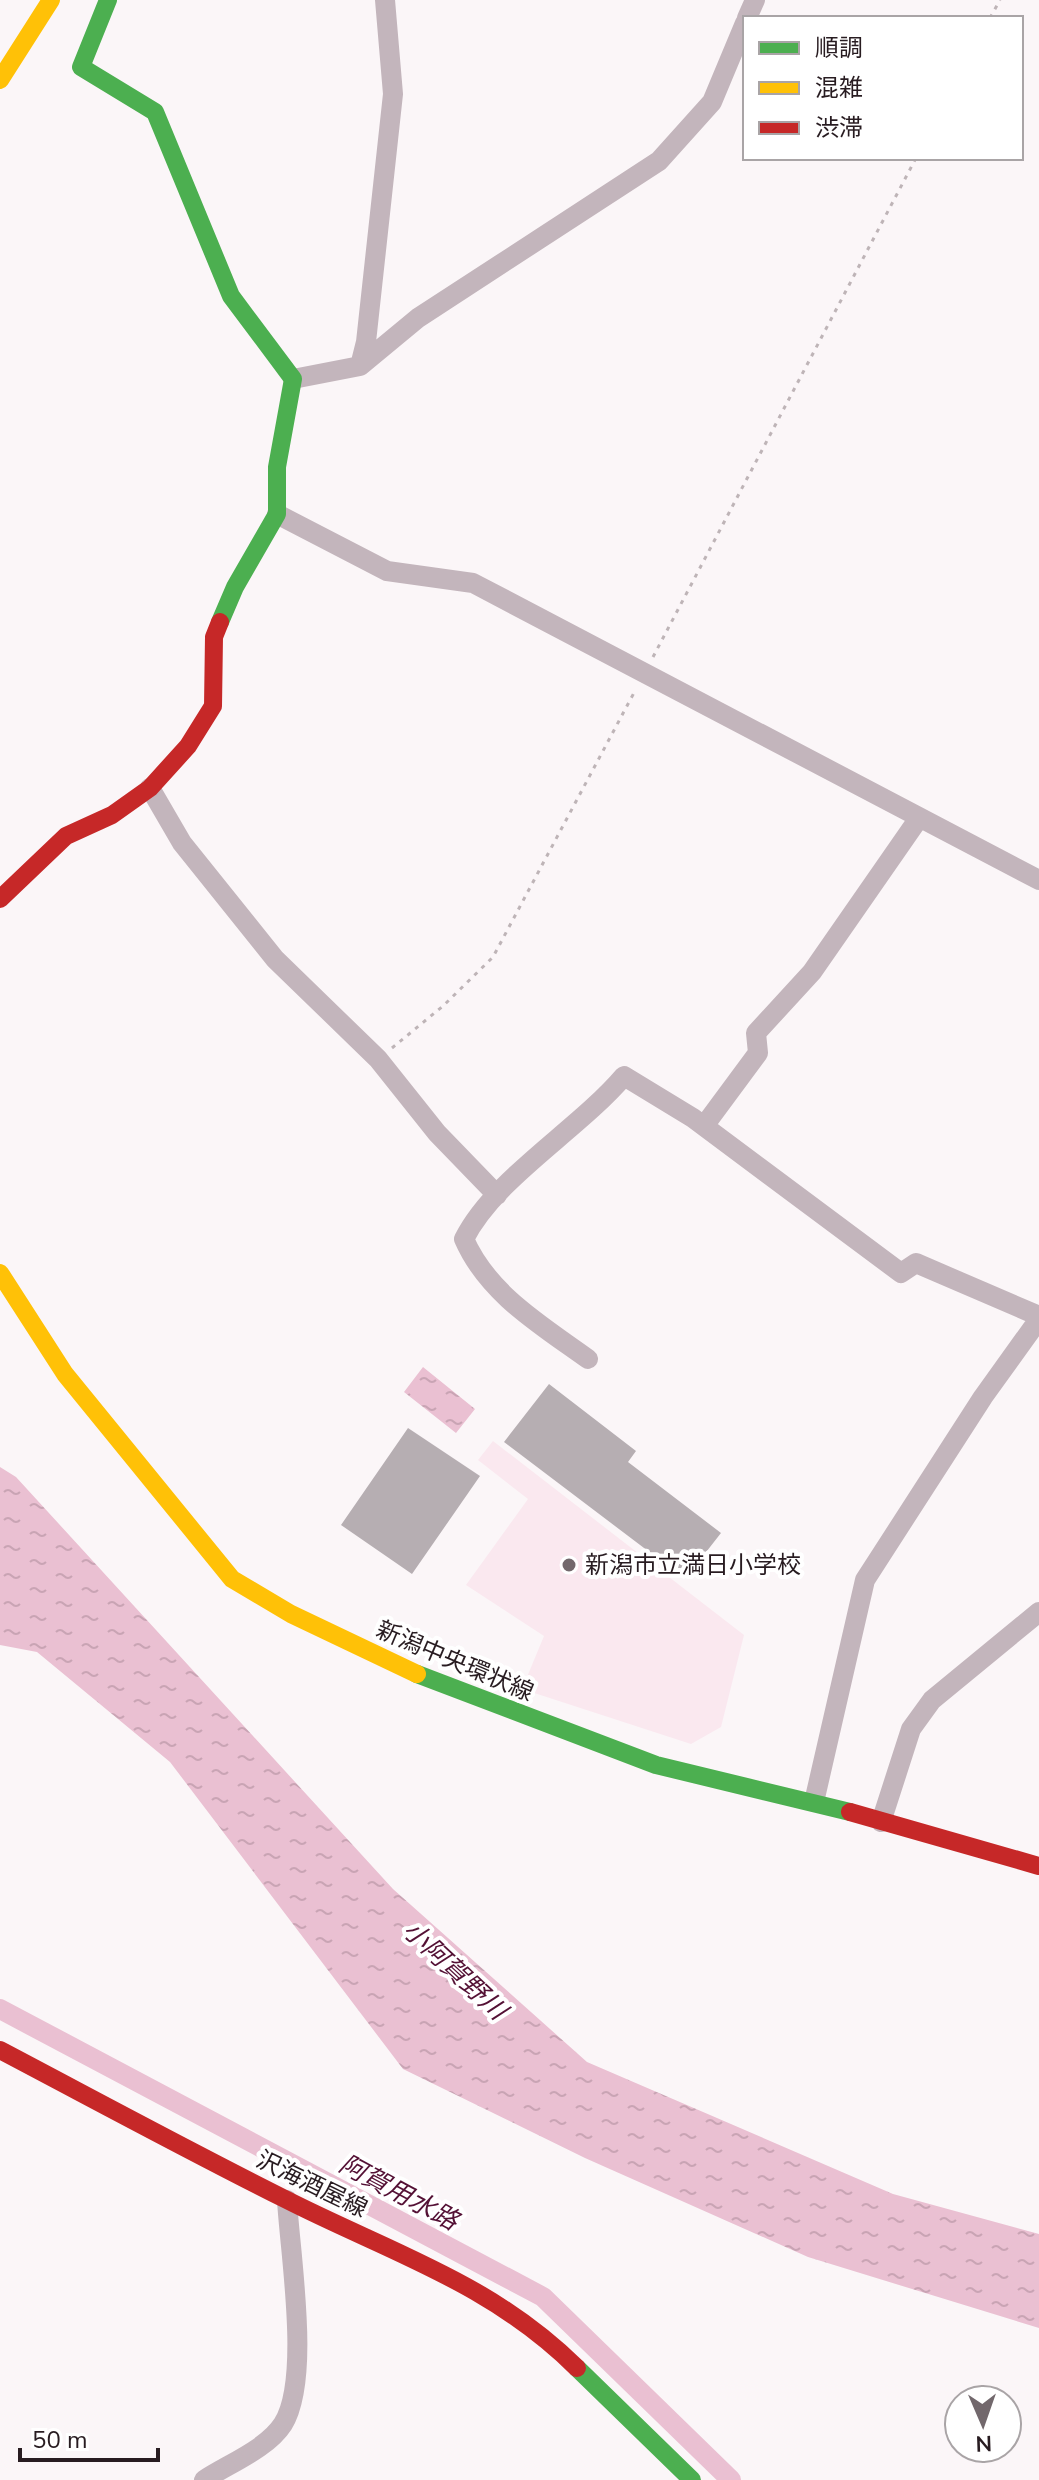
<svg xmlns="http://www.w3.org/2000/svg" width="1039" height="2480" viewBox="0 0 1039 2480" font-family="'Nunito Sans','Noto Sans JP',sans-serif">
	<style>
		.garden { fill: #fae8ef }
		.water { fill: url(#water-ripples) }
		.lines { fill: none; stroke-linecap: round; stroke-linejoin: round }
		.canal { stroke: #eac0d2; stroke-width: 20 }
		.building { fill: #b6aeb2 }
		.path { stroke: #beb4b7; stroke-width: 3; stroke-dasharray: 4 6; stroke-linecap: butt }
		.street { stroke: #c3b5bc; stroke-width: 20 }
		.fast { stroke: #4caf50; stroke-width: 18 }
		.slow { stroke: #ffc107; stroke-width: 18 }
		.jam { stroke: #c62828; stroke-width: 18 }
		.poi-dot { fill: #72686c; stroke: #fff; stroke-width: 3 }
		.labels { text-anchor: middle; stroke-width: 8; stroke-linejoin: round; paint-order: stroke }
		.poi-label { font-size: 24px; fill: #281c21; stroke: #fff; text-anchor: start }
		.street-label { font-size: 24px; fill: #281c21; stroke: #fff }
		.water-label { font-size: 26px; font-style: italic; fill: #541135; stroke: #fff }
	</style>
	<defs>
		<pattern id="water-ripples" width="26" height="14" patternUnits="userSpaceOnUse" patternTransform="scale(2)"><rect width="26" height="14" fill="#eac0d2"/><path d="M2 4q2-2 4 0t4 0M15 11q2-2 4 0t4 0" fill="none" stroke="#c9a4b4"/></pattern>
	</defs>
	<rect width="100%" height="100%" fill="#fbf6f8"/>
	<path class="garden" d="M 493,1441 L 744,1635 L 721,1727 L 691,1744 L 522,1689 L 544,1636 L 466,1585 L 528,1499 L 478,1460 Z"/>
	<path class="water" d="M 423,1367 L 475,1409 L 456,1433 L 404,1392 Z
		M 0,1467 L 16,1477 L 393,1889 L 587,2062 L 893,2194 L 1039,2234 L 1039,2328 L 808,2257 L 585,2158 L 403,2069 L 170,1762 L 37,1652 L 0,1645 Z"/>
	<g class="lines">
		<path class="canal" d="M 0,2009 L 543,2297 L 731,2480"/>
	</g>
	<path class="building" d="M 549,1384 L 636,1451 L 628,1462 L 721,1533 L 685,1579 L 504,1442 Z
		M 408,1428 L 480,1476 L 412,1574 L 341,1525 Z"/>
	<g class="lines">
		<path class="path" d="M 990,18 L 1000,0
			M 653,657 L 916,158
			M 392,1048 L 443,1006 L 493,957 L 636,689"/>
		<path class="street" d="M 747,18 L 755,0
			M 360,366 L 366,342 L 393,94 L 385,0
			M 293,379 L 360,366 L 418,318 L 659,161 L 712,102 L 745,23
			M 277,514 L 387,571 L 473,583 L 1039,880
			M 150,788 L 182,843 L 275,959 L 378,1059 L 437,1133 L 497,1195
			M 704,1126 L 758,1053 L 756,1033 L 812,972 L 919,818
			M 588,1359 C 541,1325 488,1294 464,1239 C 495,1178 577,1131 624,1076 L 693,1118 L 901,1273 L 916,1263 L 1039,1316
			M 814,1802 L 865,1580 L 983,1397 L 1039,1319
			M 881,1822 L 911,1729 L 932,1700 L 1039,1612
			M 204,2480 C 228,2464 267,2449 283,2424 C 311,2379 290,2255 287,2200"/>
		<path class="fast" d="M 108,0 L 81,67 L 155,112 L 231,296 L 293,379 L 277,467 L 277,514 L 235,587 L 220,622
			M 417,1674 L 656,1765 L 850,1812
			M 577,2368 L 692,2480"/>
		<path class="slow" d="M 0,80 L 51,0
			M 0,1273 L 65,1374 L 232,1579 L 291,1614 L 417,1674"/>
		<path class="jam" d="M 0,899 L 66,836 L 112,815 L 150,788 L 188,746 L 213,706 L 214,637 L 220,622
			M 850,1812 L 1039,1866
			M 0,2050 C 95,2100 189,2151 285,2199 C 391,2253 490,2282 577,2368"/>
	</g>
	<circle class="poi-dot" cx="569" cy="1565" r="8"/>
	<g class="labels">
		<g class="poi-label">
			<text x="585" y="1573">新潟市立満日小学校</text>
		</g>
		<g class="street-label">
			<text transform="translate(455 1661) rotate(23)" y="8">新潟中央環状線</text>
			<text transform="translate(312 2184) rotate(26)" y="8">沢海酒屋線</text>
		</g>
		<g class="water-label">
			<text transform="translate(455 1970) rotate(43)" y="9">小阿賀野川</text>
			<text transform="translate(399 2192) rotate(28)" y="9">阿賀用水路</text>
		</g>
	</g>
	<rect x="743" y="16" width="280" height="144" fill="#ffffff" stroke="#a9a4a6" stroke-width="2"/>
	<rect x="759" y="42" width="40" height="12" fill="#4caf50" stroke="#a9a4a6" stroke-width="2"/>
	<text x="815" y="56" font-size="24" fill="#281c21">順調</text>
	<rect x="759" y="82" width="40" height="12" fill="#ffc107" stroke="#a9a4a6" stroke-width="2"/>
	<text x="815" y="96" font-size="24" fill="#281c21">混雑</text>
	<rect x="759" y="122" width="40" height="12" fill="#c62828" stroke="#a9a4a6" stroke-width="2"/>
	<text x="815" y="136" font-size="24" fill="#281c21">渋滞</text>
	<g transform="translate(983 2424) rotate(178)"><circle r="38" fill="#ffffff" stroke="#a9a4a6" stroke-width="2"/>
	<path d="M0-6L14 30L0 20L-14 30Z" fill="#72686c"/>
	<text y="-12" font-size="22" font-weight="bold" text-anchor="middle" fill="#281c21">N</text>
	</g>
	<path d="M20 2448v12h138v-12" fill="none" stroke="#281c21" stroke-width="4"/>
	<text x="32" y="2448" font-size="24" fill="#281c21" stroke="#ffffff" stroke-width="6" paint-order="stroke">50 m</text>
</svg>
